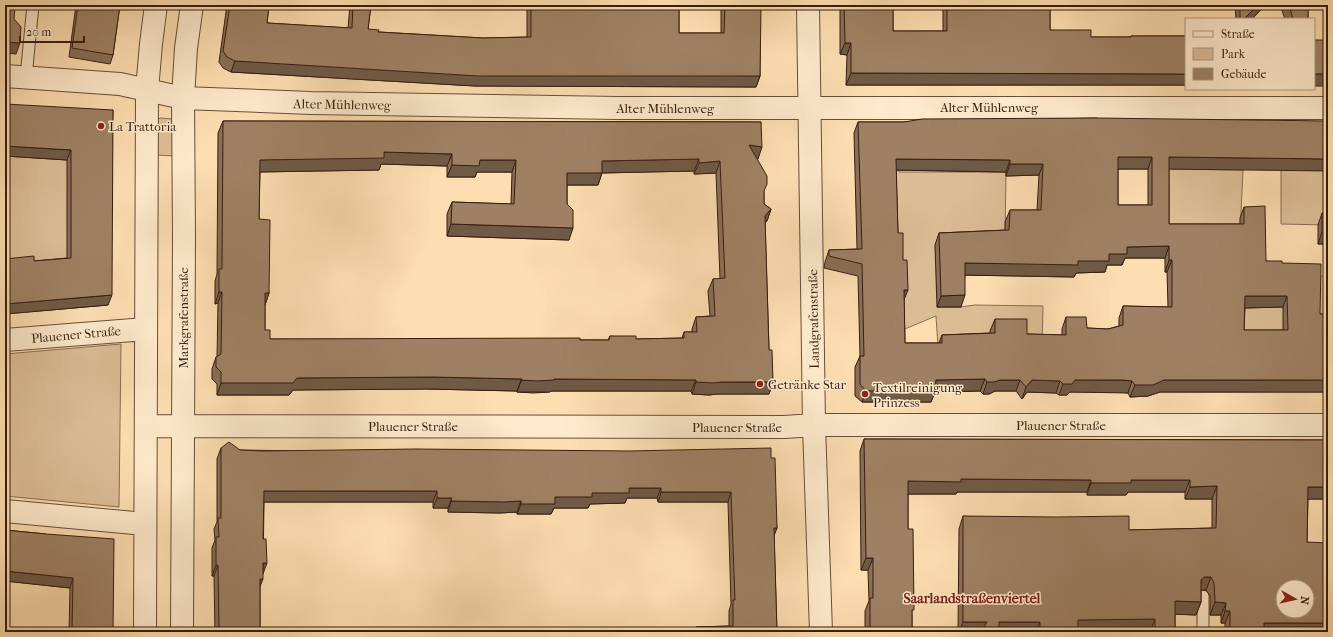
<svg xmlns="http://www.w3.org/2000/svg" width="1333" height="637" viewBox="0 0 1333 637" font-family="'IM FELL French Canon',serif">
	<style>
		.green { fill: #dbbd95; stroke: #896d53 }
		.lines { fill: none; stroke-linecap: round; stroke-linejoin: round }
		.service-casing { stroke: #684d39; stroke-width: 13 }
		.minor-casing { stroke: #684d39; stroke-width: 24 }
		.service { stroke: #feeacc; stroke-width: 11 }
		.minor { stroke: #feeacc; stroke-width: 22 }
		.wall { fill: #886f56; stroke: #371d11; fill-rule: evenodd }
		.shaded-wall { fill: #6f5a46; stroke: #371d11 }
		.building { fill: #9e8164; stroke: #371d11; fill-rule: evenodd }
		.poi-dot { fill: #8f2418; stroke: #feeacc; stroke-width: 1.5 }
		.labels { text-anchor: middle; stroke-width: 3; stroke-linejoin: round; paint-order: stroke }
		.street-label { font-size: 13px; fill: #371d11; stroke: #feeacc }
		.poi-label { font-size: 13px; fill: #371d11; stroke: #feeacc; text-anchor: start }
		.neighbourhood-label { font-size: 14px; font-weight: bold; fill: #7a1f14; stroke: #feeacc }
	</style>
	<rect width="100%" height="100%" fill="#fddeb0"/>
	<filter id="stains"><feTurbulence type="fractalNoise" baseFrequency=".005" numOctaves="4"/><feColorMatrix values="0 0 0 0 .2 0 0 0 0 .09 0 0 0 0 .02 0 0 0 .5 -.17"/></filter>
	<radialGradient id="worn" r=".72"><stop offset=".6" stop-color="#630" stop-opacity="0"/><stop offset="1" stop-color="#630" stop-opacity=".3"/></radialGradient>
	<path class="green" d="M 160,118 L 173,119 L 176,156 L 154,155 L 157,121 Z
		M 5,132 L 87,136 L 75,286 L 5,291 Z
		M 887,167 L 898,167 L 898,171 L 900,172 L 1006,172 L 1005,242 L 964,245 L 960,307 L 975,305 L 1043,306 L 1042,346 L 991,331 L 990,343 L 938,347 L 936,316 L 900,331 Z
		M 1164,169 L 1243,170 L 1240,235 L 1165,236 Z
		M 1281,170 L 1328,170 L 1328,225 L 1281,224 Z
		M 1317,276 L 1328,276 L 1328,346 L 1240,342 L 1241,308 Z
		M 121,344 L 119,507 L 5,496 L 5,354 Z"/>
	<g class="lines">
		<g class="service-casing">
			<path id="service" d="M 26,77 L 33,5
				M 1203,632 L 1203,596"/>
		</g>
		<g class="minor-casing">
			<path id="minor" d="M 808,5 L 814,425 L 821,632
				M 5,76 L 120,84 L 183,98 L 311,103 L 618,108 L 1328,108
				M 5,340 L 146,329
				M 146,426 L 784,427 L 814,425 L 1328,425
				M 5,511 L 145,524
				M 145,632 L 147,90 L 151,44 L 156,5
				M 182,632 L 184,237 L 183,98 L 186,48 L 192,5"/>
		</g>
		<use href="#service" class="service"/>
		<use href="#minor" class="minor"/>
	</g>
	<path class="wall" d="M 76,5 L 120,5 L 113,55 L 110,64 L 69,57 Z
		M 227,5 L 269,5 L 267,23 L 348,28 L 350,5 L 371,5 L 368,29 L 379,32 L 483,38 L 527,37 L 527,5 L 679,5 L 679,33 L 721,33 L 721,5 L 760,5 L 760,76 L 756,87 L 475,86 L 231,72 L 223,68 L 219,62 Z
		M 840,5 L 893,5 L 893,31 L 943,31 L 943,5 L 1050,5 L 1050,30 L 1091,37 L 1130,37 L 1131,36 L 1186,36 L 1186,85 L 846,85 L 847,55 L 840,54 Z
		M 1235,5 L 1265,5 L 1252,19 L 1236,19 Z
		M 1280,5 L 1308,5 L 1308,19 L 1285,19 Z
		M 113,110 L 108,305 L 5,314 L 34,261 L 67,258 L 67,160 L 5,156 Z
		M 1097,118 L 1169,169 L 1169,224 L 1240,224 L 1240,218 L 1244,207 L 1266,261 L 1282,263 L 1320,314 L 1328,314 L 1328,392 L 1160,392 L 1148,396 L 1130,397 L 1128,393 L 1119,392 L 1070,392 L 1067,395 L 1059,395 L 1056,393 L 1027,392 L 1022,399 L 1016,391 L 995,391 L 989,394 L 983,394 L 980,391 L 935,392 L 931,402 L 862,402 L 855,396 L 855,367 L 860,356 L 858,276 L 824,268 L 825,262 L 829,250 L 857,249 L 854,133 L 858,122 L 904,122 ZM 1118,169 L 1148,169 L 1148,205 L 1118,205 ZM 896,170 L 1006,172 L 1006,176 L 1039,175 L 1037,210 L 1010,210 L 1005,222 L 1005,230 L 939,233 L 935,245 L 937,307 L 961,307 L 965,275 L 1074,277 L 1076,273 L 1105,272 L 1107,265 L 1122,265 L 1125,258 L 1165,258 L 1165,272 L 1167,272 L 1168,307 L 1123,306 L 1119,318 L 1119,326 L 1108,329 L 1087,328 L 1066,317 L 1062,329 L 1062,335 L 1027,334 L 995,319 L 990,331 L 990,333 L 942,335 L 939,343 L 905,343 L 904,300 L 898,233 ZM 1283,307 L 1283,330 L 1244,330 L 1245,308 Z
		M 223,121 L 761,122 L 758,159 L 757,159 L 764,193 L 764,204 L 771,209 L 767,221 L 765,223 L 769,350 L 773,382 L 769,394 L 717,394 L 709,395 L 692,394 L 691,391 L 551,391 L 550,392 L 533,393 L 517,392 L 517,391 L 427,389 L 293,390 L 289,395 L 217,395 L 217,384 L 212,379 L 212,369 L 216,357 L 217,357 L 218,303 L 215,304 L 215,281 L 217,274 L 218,133 ZM 381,164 L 447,166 L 447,177 L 475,177 L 477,172 L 512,172 L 511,204 L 452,202 L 447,214 L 447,236 L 569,240 L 567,204 L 567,185 L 598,185 L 602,173 L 694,171 L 694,174 L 716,173 L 720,279 L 713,279 L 708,291 L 710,316 L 696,317 L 692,329 L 692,332 L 684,332 L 682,338 L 636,339 L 610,336 L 608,340 L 270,339 L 265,330 L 265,305 L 269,293 L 259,219 L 260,172 L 379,170 Z
		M 1322,213 L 1328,213 L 1328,244 L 1318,244 L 1318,225 Z
		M 864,439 L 1328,440 L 1328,499 L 1308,499 L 1307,542 L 1328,632 L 1225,632 L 1225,623 L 1221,623 L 1221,615 L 1210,615 L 1210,596 L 1206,590 L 1201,590 L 1201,602 L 1196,615 L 1175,614 L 1175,632 L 958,632 L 959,529 L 963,516 L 1129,530 L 1212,528 L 1212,499 L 1185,499 L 1185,492 L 1128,492 L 1126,495 L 1087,495 L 1087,492 L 957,492 L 956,494 L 908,494 L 908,529 L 912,616 L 912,632 L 865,632 L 865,611 L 869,601 L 868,570 L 861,570 L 860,451 Z
		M 221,448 L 240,450 L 771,458 L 777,528 L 774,535 L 777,632 L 694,632 L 696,627 L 729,626 L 729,611 L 731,604 L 728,502 L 658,502 L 657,498 L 627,498 L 625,503 L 590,504 L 588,508 L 554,508 L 551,514 L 517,514 L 517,512 L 500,513 L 448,512 L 448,508 L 433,508 L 433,502 L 264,502 L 263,572 L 260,587 L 260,632 L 215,632 L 214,576 L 212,576 L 212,548 L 215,540 L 214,529 L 217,522 L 217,459 Z
		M 5,530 L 46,534 L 113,632 L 69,632 L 70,588 L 5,581 Z"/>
	<path class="shaded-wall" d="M 1258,5 L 1265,5 L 1252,19 L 1244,19 Z
		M 5,42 L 20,43 L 16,54 L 5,53 Z
		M 845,43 L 851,43 L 847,55 L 840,54 Z
		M 235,61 L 760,76 L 756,87 L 475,86 L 231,72 Z
		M 851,73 L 1186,74 L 1186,85 L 846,85 Z
		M 1314,74 L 1328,74 L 1328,86 L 1314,86 Z
		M 749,145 L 762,147 L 758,159 L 744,157 Z
		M 5,146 L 71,150 L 67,160 L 5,156 Z
		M 384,152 L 452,154 L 447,166 L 381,164 L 379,170 L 255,172 L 260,160 Z
		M 1118,157 L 1152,157 L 1148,169 L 1113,169 Z
		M 1169,157 L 1328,159 L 1328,171 L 1164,169 Z
		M 699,159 L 694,171 L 599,173 L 602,173 L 598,185 L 562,185 L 567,173 L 602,161 Z
		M 896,159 L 1010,160 L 1006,172 L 892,170 Z
		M 480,160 L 516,160 L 512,172 L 477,172 L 475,177 L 447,177 L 452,165 Z
		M 720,161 L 716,173 L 694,174 L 699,163 Z
		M 1010,164 L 1043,164 L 1039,175 L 1006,176 Z
		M 771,209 L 767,221 L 760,227 L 765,216 Z
		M 451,224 L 573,228 L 569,240 L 447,236 Z
		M 1322,232 L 1328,232 L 1328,244 L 1318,244 Z
		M 1169,246 L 1165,258 L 1125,258 L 1122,265 L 1107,265 L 1105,272 L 1076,273 L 1074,277 L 961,275 L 965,263 L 1078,261 L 1109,254 L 1127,247 Z
		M 1169,260 L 1172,260 L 1167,272 L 1165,272 Z
		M 904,290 L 908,290 L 903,302 Z
		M 219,292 L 222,292 L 218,303 L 215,304 Z
		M 265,293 L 269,293 L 265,305 L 261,305 Z
		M 112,295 L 108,305 L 5,314 L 5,304 Z
		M 965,295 L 961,307 L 937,307 L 941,296 Z
		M 1245,296 L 1287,296 L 1283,307 L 1241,308 Z
		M 431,377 L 522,379 L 517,391 L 427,389 L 293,390 L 289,395 L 217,395 L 221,383 L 297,378 Z
		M 554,379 L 696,380 L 691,391 L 551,391 L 550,392 L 517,392 L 521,380 Z
		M 985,379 L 980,391 L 935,392 L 931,402 L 862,402 L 866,391 L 936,380 Z
		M 1000,380 L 1020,380 L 1016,391 L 995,391 L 989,394 L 983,394 L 987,382 Z
		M 1032,380 L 1060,381 L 1056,393 L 1027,392 L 1022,399 L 1026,387 Z
		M 1075,380 L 1123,380 L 1132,381 L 1128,393 L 1070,392 L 1067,395 L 1059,395 L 1063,384 Z
		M 1164,380 L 1328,380 L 1328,392 L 1160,392 L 1148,396 L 1130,397 L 1135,385 Z
		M 696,382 L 773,382 L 769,394 L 717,394 L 709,395 L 692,394 Z
		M 961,479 L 1091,480 L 1087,492 L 957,492 L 956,494 L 903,494 L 908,481 Z
		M 1131,480 L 1190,480 L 1185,492 L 1128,492 L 1126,495 L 1087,495 L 1091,483 Z
		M 1217,486 L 1212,499 L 1185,499 L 1190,487 Z
		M 1308,487 L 1328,487 L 1328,499 L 1303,499 Z
		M 629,488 L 661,488 L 657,498 L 627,498 L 625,503 L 590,504 L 588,508 L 554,508 L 551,514 L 517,514 L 521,504 L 555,497 L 592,493 Z
		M 264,491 L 437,491 L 433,502 L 260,502 Z
		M 661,492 L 731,492 L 728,502 L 658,502 Z
		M 437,498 L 452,498 L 448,508 L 433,508 Z
		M 451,501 L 521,501 L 517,512 L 500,513 L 448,512 Z
		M 774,528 L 777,528 L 773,538 Z
		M 866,558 L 873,558 L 868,570 L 861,570 Z
		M 263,563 L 267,563 L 263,574 Z
		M 216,565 L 218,565 L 214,576 L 212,576 Z
		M 5,571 L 73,578 L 70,588 L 5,581 Z
		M 1204,577 L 1211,577 L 1206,590 L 1200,590 L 1201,580 Z
		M 260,579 L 263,579 L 259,589 Z
		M 1175,601 L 1201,602 L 1196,615 L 1170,614 Z
		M 1215,602 L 1226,603 L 1221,615 L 1210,615 Z
		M 1225,611 L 1230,611 L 1225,623 L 1221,623 Z
		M 1155,619 L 1150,632 L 1074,632 L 1078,620 Z
		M 963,622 L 987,622 L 984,632 L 959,632 Z
		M 999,622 L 1040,622 L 1036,632 L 995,632 Z
		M 1264,623 L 1328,623 L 1328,632 L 1261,632 Z
		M 219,627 L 221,627 L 219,632 L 217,632 Z"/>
	<path class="building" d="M 5,5 L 15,5 L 14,19 L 21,27 L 20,43 L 5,42 Z
		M 78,5 L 120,5 L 113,55 L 72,48 Z
		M 230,5 L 269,5 L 267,23 L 352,28 L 353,5 L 371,5 L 368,29 L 379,30 L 378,32 L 483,38 L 531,37 L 531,5 L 679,5 L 679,33 L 724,33 L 725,5 L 761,5 L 760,76 L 478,76 L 235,61 L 227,57 L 223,51 Z
		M 844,5 L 893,5 L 893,31 L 947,31 L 947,5 L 1050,5 L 1050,30 L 1091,30 L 1091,37 L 1131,37 L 1131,36 L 1186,36 L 1186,74 L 851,73 L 851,43 L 845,43 Z
		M 1240,5 L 1258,5 L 1244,19 L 1240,19 Z
		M 1289,5 L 1308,5 L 1308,19 L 1293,19 Z
		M 1314,40 L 1328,40 L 1328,74 L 1314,74 Z
		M 5,104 L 113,110 L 112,295 L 5,304 L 5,259 L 34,256 L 34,261 L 71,258 L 71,150 L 5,146 Z
		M 1097,118 L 1328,121 L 1328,159 L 1169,157 L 1169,224 L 1244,224 L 1244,207 L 1265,206 L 1266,261 L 1282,261 L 1282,263 L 1321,264 L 1320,314 L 1328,314 L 1328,380 L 1164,380 L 1153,385 L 1135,385 L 1132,381 L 1123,380 L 1075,380 L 1072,384 L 1063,384 L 1060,381 L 1032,380 L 1026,387 L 1020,380 L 1000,380 L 994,382 L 987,382 L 985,379 L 936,380 L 935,390 L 866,391 L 860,384 L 860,356 L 864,356 L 862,264 L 829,256 L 829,250 L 862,249 L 858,122 L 904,122 L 922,119 ZM 1118,157 L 1152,157 L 1152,205 L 1118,205 ZM 896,159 L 1010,160 L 1010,164 L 1043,164 L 1041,210 L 1010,210 L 1009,230 L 939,233 L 941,296 L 965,295 L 965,263 L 1078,265 L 1078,261 L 1109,261 L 1109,254 L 1127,254 L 1127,247 L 1169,246 L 1169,260 L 1172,260 L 1172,307 L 1123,306 L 1123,325 L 1108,329 L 1087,328 L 1086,317 L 1066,317 L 1066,335 L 1027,334 L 1027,319 L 995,319 L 995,333 L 942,335 L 942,343 L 905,343 L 904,290 L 908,290 L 907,260 L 903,260 L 903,233 L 898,233 ZM 1245,296 L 1287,296 L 1288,330 L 1244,330 Z
		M 223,121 L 761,122 L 762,147 L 749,145 L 767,176 L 767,184 L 764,191 L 764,204 L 771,209 L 765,216 L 769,350 L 772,350 L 773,382 L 721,382 L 713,383 L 696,382 L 696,380 L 554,379 L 554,380 L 537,381 L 521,380 L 522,379 L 431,377 L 297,378 L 293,383 L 221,383 L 221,372 L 216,367 L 216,357 L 221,354 L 222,292 L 219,292 L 219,269 L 222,269 ZM 384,152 L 452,154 L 452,165 L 479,166 L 480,160 L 516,160 L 514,204 L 452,202 L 451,224 L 573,228 L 573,210 L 567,204 L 567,173 L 602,173 L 602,161 L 699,159 L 699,163 L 720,161 L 725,278 L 713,279 L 715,316 L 696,317 L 697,332 L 684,332 L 684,338 L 636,339 L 636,336 L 610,336 L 609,340 L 580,340 L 580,338 L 270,339 L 270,330 L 265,330 L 265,293 L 269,293 L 270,220 L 259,219 L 260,160 L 384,158 Z
		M 1322,213 L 1328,213 L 1328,232 L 1322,232 Z
		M 864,439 L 1328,440 L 1328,487 L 1308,487 L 1307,542 L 1328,543 L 1328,623 L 1264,623 L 1264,632 L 1230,632 L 1230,611 L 1225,611 L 1226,603 L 1215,602 L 1214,583 L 1211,577 L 1204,577 L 1201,580 L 1201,602 L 1175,601 L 1175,632 L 1155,632 L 1155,619 L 1078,620 L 1078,632 L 1040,632 L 1040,622 L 999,622 L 999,632 L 981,632 L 987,622 L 963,622 L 963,516 L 1056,517 L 1129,516 L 1129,530 L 1216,528 L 1217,486 L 1190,487 L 1190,480 L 1131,480 L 1131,483 L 1091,483 L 1091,480 L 961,479 L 961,482 L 908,481 L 908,529 L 913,529 L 914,610 L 912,610 L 912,632 L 870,632 L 870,598 L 873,598 L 873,558 L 866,558 ZM 1283,587 L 1307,587 L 1307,611 L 1283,611 Z
		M 229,442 L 240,450 L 262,451 L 416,449 L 629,451 L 771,448 L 771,458 L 775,458 L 777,528 L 774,528 L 777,632 L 696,632 L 696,627 L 733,626 L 733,600 L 735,600 L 731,492 L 661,492 L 661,488 L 629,488 L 629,493 L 592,493 L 592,497 L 555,497 L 555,504 L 521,504 L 521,501 L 504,502 L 451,501 L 452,498 L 437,498 L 437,491 L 264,491 L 263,539 L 266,539 L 267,563 L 263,563 L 263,579 L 260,579 L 260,632 L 221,632 L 221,627 L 219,627 L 218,565 L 216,565 L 216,537 L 219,537 L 218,518 L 221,518 L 221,448 Z
		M 5,530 L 46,534 L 114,539 L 113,632 L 72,632 L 73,578 L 5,571 Z"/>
	<g class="poi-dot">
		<circle cx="101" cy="126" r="4"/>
		<circle cx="760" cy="384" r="4"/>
		<circle cx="865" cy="394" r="4"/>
	</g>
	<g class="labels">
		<g class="street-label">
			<text transform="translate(342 104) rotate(1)" y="5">Alter Mühlenweg</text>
			<text x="989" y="112">Alter Mühlenweg</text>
			<text x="665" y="113">Alter Mühlenweg</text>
			<text transform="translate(183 318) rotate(-90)" y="5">Markgrafenstraße</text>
			<text transform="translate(813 319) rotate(-91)" y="5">Landgrafenstraße</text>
			<text transform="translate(76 334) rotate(-5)" y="5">Plauener Straße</text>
			<text x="1061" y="430">Plauener Straße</text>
			<text x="413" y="431">Plauener Straße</text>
			<text x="737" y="432">Plauener Straße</text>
		</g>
		<g class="poi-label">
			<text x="109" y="131">La Trattoria</text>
			<text x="768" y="389">Getränke Star</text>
			<text x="873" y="392">Textilreinigung<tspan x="873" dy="15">Prinzess</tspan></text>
		</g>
		<g class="neighbourhood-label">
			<text x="972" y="603">Saarlandstraßenviertel</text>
		</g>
	</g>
	<rect width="1333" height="637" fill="none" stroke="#fddeb0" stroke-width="20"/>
	<rect x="6" y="6" width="1321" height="625" fill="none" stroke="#371d11" stroke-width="2"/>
	<rect x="10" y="10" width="1313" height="617" fill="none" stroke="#371d11"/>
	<rect x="1185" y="18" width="130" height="72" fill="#feeacc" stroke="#ae9881"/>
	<rect x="1193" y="31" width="20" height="6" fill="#feeacc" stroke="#ae9881"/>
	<text x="1221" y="38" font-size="12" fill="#371d11">Straße</text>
	<rect x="1193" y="48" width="20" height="12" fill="#dbbd95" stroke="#ae9881"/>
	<text x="1221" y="58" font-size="12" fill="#371d11">Park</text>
	<rect x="1193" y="68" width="20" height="12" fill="#9e8164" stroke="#ae9881"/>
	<text x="1221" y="78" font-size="12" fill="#371d11">Gebäude</text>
	<g transform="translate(1295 599) rotate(98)"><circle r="19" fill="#feeacc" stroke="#ae9881"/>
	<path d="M0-3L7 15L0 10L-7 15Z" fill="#8f2418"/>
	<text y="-6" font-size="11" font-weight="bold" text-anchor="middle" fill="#371d11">N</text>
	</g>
	<path d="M20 36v6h64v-6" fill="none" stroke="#371d11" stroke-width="2"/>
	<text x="26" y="36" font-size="12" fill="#371d11" stroke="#feeacc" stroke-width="3" paint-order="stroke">20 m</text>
	<rect width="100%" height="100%" filter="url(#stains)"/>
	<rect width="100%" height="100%" fill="url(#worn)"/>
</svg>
